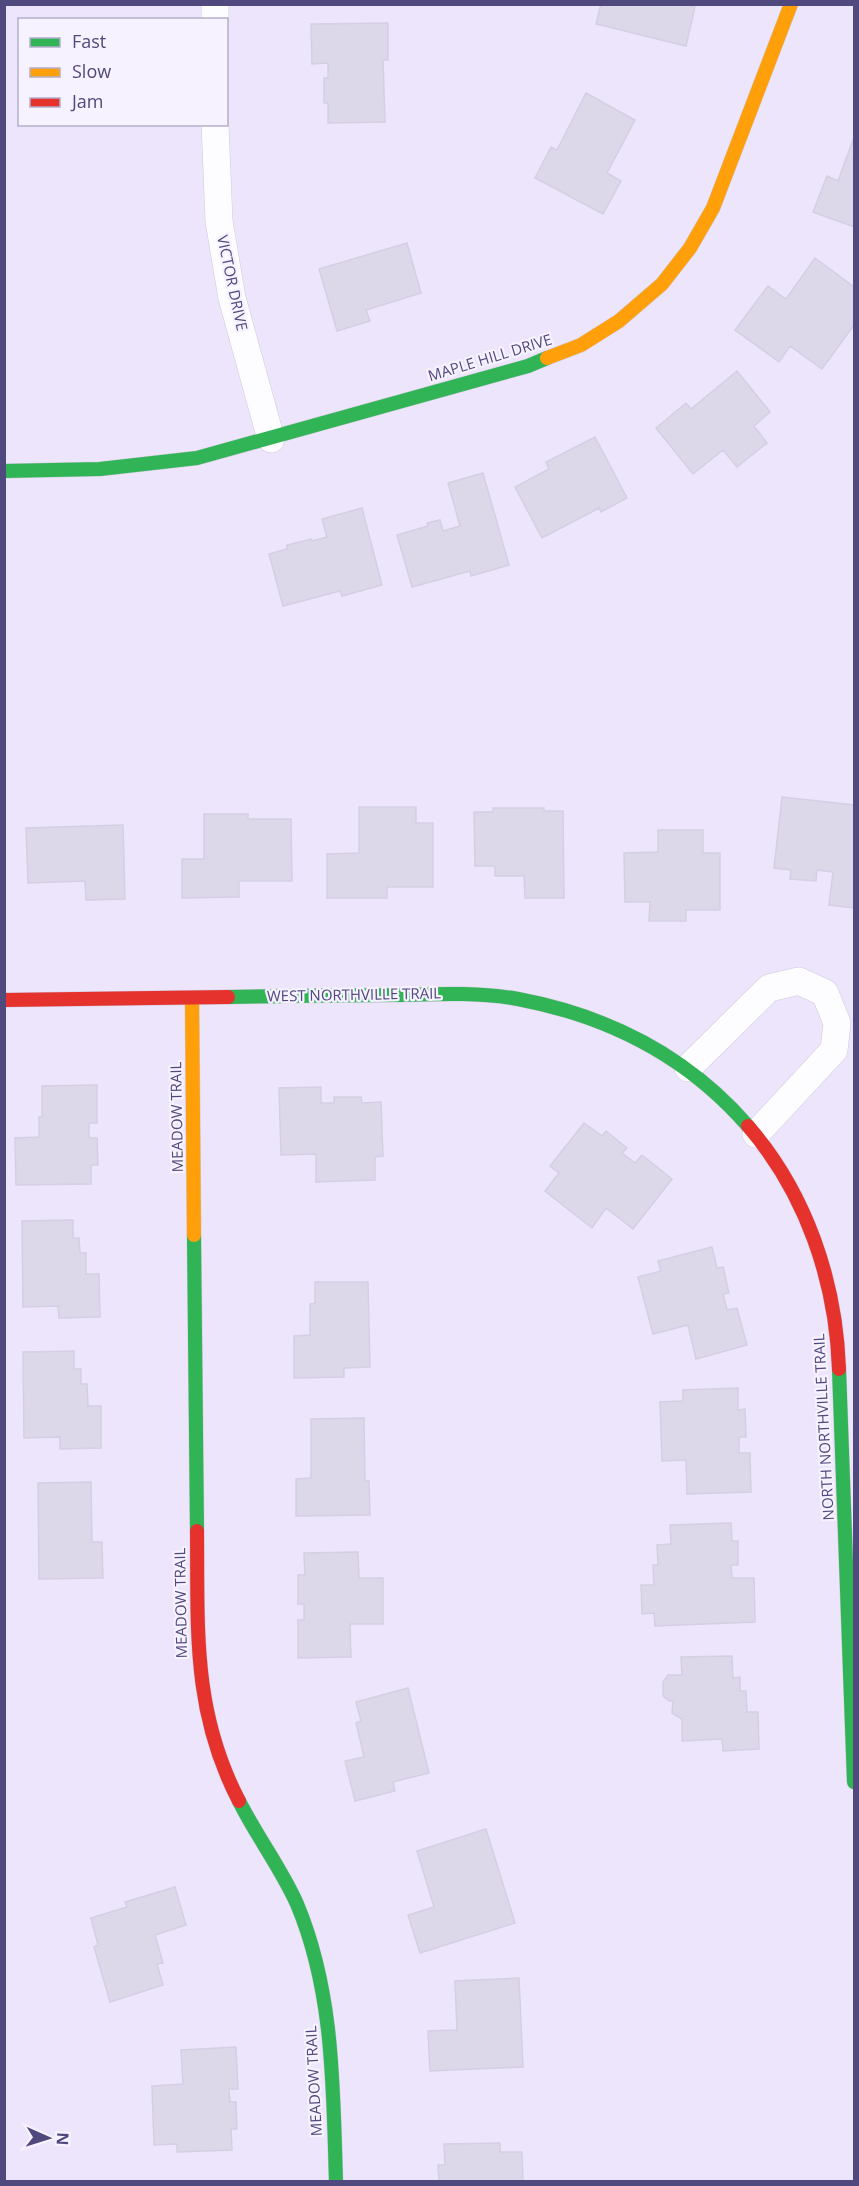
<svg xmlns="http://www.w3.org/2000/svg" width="859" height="2186" viewBox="0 0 859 2186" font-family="'Open Sans',sans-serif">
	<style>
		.residential { fill: #ede5fb; fill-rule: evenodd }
		.building { fill: #dcd8e9; stroke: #d4cfe4; stroke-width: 1.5 }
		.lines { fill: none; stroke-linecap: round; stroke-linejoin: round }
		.street-casing { stroke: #cfcbdd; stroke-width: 28 }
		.fast-casing { stroke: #d0ccde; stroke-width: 15 }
		.slow-casing { stroke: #d0ccde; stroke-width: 15 }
		.jam-casing { stroke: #d0ccde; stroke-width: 15 }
		.street { stroke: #fdfcfe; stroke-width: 27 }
		.fast { stroke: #30b455; stroke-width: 14 }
		.slow { stroke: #ff9f0a; stroke-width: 14 }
		.jam { stroke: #e5322d; stroke-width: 14 }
		.labels { text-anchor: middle; stroke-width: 4.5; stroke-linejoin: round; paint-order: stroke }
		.street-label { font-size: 15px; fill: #50497d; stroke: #f7f2ff }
	</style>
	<rect width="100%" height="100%" fill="#f3eefa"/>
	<path class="residential" d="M 5,5 L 854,5 L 854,2181 L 5,2182 ZM 20,20 L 226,20 L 226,124 L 20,124 Z"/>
	<path class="building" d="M 601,4 L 684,4 L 695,7 L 686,46 L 596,24 Z
		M 388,23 L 388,60 L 383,60 L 385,122 L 328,123 L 328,103 L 324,103 L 324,78 L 328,78 L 328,63 L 312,64 L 311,24 Z
		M 586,93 L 635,120 L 607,173 L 621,181 L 603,214 L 535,178 L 551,147 L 557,150 Z
		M 854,137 L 854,227 L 813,212 L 827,176 L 838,181 Z
		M 407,243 L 421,293 L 366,310 L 370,321 L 337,331 L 319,269 Z
		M 815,258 L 854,287 L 854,325 L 822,369 L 790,346 L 779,362 L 735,330 L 768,286 L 786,299 Z
		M 737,371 L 770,412 L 754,426 L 767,443 L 737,467 L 723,450 L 693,474 L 656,428 L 686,403 L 691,409 Z
		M 595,437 L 627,498 L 601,512 L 599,508 L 542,538 L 515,487 L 549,469 L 546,462 Z
		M 483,473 L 509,565 L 471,576 L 470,571 L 412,587 L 397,535 L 428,526 L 427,523 L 440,520 L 443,531 L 460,526 L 448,483 Z
		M 362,508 L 382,585 L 342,596 L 340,591 L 283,606 L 269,554 L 287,549 L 287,545 L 311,539 L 312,541 L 327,537 L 322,519 Z
		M 782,797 L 854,805 L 854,908 L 829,905 L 833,872 L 817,870 L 816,881 L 790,879 L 791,870 L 774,868 Z
		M 359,807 L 416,807 L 416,823 L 433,823 L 433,887 L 387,887 L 387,898 L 327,898 L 327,854 L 359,853 Z
		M 493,808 L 544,808 L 544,811 L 563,811 L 564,898 L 525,898 L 524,876 L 495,876 L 495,866 L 475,866 L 474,812 L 493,812 Z
		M 204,814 L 248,814 L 248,819 L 291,819 L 292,881 L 239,881 L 239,897 L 182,898 L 182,859 L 204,859 Z
		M 123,825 L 125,899 L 86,900 L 85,881 L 28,883 L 26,828 Z
		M 658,830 L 703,830 L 703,853 L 720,853 L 720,910 L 686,910 L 686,921 L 649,921 L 650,902 L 625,902 L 624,853 L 658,852 Z
		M 97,1085 L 97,1123 L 89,1123 L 89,1138 L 97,1138 L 98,1165 L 91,1165 L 91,1184 L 16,1185 L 15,1138 L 39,1137 L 39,1117 L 42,1117 L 42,1086 Z
		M 321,1087 L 321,1103 L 334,1103 L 334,1097 L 361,1097 L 362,1103 L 381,1102 L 383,1156 L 375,1157 L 375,1180 L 316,1182 L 316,1154 L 281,1155 L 279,1088 Z
		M 584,1123 L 602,1136 L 606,1131 L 627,1148 L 622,1153 L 635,1163 L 642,1155 L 672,1179 L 633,1229 L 606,1208 L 592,1228 L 545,1191 L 559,1173 L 550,1166 Z
		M 73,1220 L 73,1238 L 79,1238 L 80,1253 L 86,1253 L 86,1274 L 99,1274 L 100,1317 L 59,1318 L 58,1306 L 23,1307 L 22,1221 Z
		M 712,1247 L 717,1268 L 723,1267 L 729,1293 L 723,1294 L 727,1310 L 737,1308 L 747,1345 L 696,1359 L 688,1325 L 653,1334 L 638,1277 L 661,1271 L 658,1261 Z
		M 315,1282 L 368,1282 L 370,1367 L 344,1368 L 344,1377 L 294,1378 L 294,1336 L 310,1335 L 310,1304 L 315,1303 Z
		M 74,1351 L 74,1369 L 81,1369 L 81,1384 L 87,1384 L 88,1406 L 101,1406 L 101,1448 L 60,1449 L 60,1437 L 24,1438 L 23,1352 Z
		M 738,1388 L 738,1410 L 745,1409 L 746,1437 L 739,1437 L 739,1453 L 750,1453 L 751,1492 L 687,1494 L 686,1460 L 662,1461 L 660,1402 L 683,1401 L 683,1390 Z
		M 364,1418 L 365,1481 L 369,1481 L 370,1515 L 296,1516 L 296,1479 L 311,1478 L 311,1419 Z
		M 91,1482 L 92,1542 L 102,1542 L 103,1578 L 39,1579 L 38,1483 Z
		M 731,1523 L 732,1541 L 738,1541 L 738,1565 L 731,1565 L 732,1578 L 754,1578 L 755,1622 L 655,1626 L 654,1613 L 642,1614 L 641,1585 L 654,1585 L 653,1565 L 658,1565 L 657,1545 L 671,1544 L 670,1525 Z
		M 358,1552 L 359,1578 L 383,1578 L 383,1624 L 350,1624 L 351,1657 L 298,1658 L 298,1620 L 304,1620 L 304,1604 L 298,1604 L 298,1575 L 305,1575 L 304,1553 Z
		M 732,1656 L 733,1678 L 740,1677 L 740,1691 L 746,1691 L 747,1712 L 758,1712 L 759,1749 L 723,1751 L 722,1739 L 682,1741 L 682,1719 L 672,1713 L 673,1701 L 669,1701 L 663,1696 L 663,1682 L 668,1675 L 682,1675 L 681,1657 Z
		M 408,1688 L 429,1773 L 393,1782 L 395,1791 L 355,1801 L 345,1761 L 364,1757 L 356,1723 L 361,1721 L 356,1702 Z
		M 486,1829 L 515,1923 L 420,1953 L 408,1915 L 434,1907 L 417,1851 Z
		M 175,1887 L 186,1925 L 155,1935 L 163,1963 L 157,1964 L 163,1985 L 110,2002 L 94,1947 L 98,1945 L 91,1918 L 127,1907 L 125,1902 Z
		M 519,1978 L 523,2067 L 430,2071 L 428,2031 L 457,2030 L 455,1981 Z
		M 236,2047 L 238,2089 L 229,2089 L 230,2102 L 236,2102 L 237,2129 L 231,2129 L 232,2150 L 177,2152 L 177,2144 L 154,2145 L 152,2086 L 183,2084 L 181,2050 Z
		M 500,2143 L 500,2152 L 522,2152 L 523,2182 L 439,2182 L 438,2165 L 445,2165 L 444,2144 Z"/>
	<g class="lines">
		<g class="street-casing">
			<path id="street" d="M 215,20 L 215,4
				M 215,124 L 219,221 L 232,298 L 271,439
				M 688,1068 L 769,988 L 799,981 L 825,993 L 837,1023 L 834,1050 L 756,1134"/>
		</g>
		<g class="fast-casing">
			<path id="fast" d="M 4,471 L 100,469 L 197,458 L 528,366 L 547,358
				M 228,997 C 284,996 340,995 396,995 C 436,994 479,992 518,999 C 608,1016 688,1057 748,1126
				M 194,1235 L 197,1531
				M 839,1369 L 854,1782
				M 239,1801 C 257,1837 281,1868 297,1904 C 334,1992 333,2088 336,2182"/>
		</g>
		<g class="slow-casing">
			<path id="slow" d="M 547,358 L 581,345 L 619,321 L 662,284 L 690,248 L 713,208 L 791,4
				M 192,998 L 194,1235"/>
		</g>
		<g class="jam-casing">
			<path id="jam" d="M 4,1000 L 228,997
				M 748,1126 C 806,1193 836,1281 839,1369
				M 197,1531 C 198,1629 192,1711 239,1801"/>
		</g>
		<use href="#street" class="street"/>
		<use href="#fast" class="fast"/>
		<use href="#slow" class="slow"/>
		<use href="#jam" class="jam"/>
	</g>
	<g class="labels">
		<g class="street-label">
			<text transform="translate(232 283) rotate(78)" y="5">VICTOR DRIVE</text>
			<text transform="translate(490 358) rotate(-17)" y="5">MAPLE HILL DRIVE</text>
			<text transform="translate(354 995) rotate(-1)" y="5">WEST NORTHVILLE TRAIL</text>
			<text transform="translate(177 1117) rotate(-91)" y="5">MEADOW TRAIL</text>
			<text transform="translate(824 1427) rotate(-93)" y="5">NORTH NORTHVILLE TRAIL</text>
			<text transform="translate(181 1603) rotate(-91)" y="5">MEADOW TRAIL</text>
			<text transform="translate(314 2081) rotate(-93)" y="5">MEADOW TRAIL</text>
		</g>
	</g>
	<rect width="859" height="2186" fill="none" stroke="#50497d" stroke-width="12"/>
	<rect x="18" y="18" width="210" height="108" fill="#f7f2ff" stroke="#b4aecb" stroke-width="1.5"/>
	<rect x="30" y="38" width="30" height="9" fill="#30b455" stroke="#b4aecb" stroke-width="1.5"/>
	<text x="72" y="48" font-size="18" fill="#50497d">Fast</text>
	<rect x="30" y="68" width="30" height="9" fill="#ff9f0a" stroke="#b4aecb" stroke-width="1.5"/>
	<text x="72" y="78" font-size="18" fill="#50497d">Slow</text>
	<rect x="30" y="98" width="30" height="9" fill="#e5322d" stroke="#b4aecb" stroke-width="1.5"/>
	<text x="72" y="108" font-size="18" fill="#50497d">Jam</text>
	<g transform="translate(48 2138) rotate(93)" stroke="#f7f2ff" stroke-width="4.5" paint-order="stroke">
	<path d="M0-4.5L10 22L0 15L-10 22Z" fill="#50497d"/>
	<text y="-9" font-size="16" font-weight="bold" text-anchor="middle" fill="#50497d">N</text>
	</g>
</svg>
